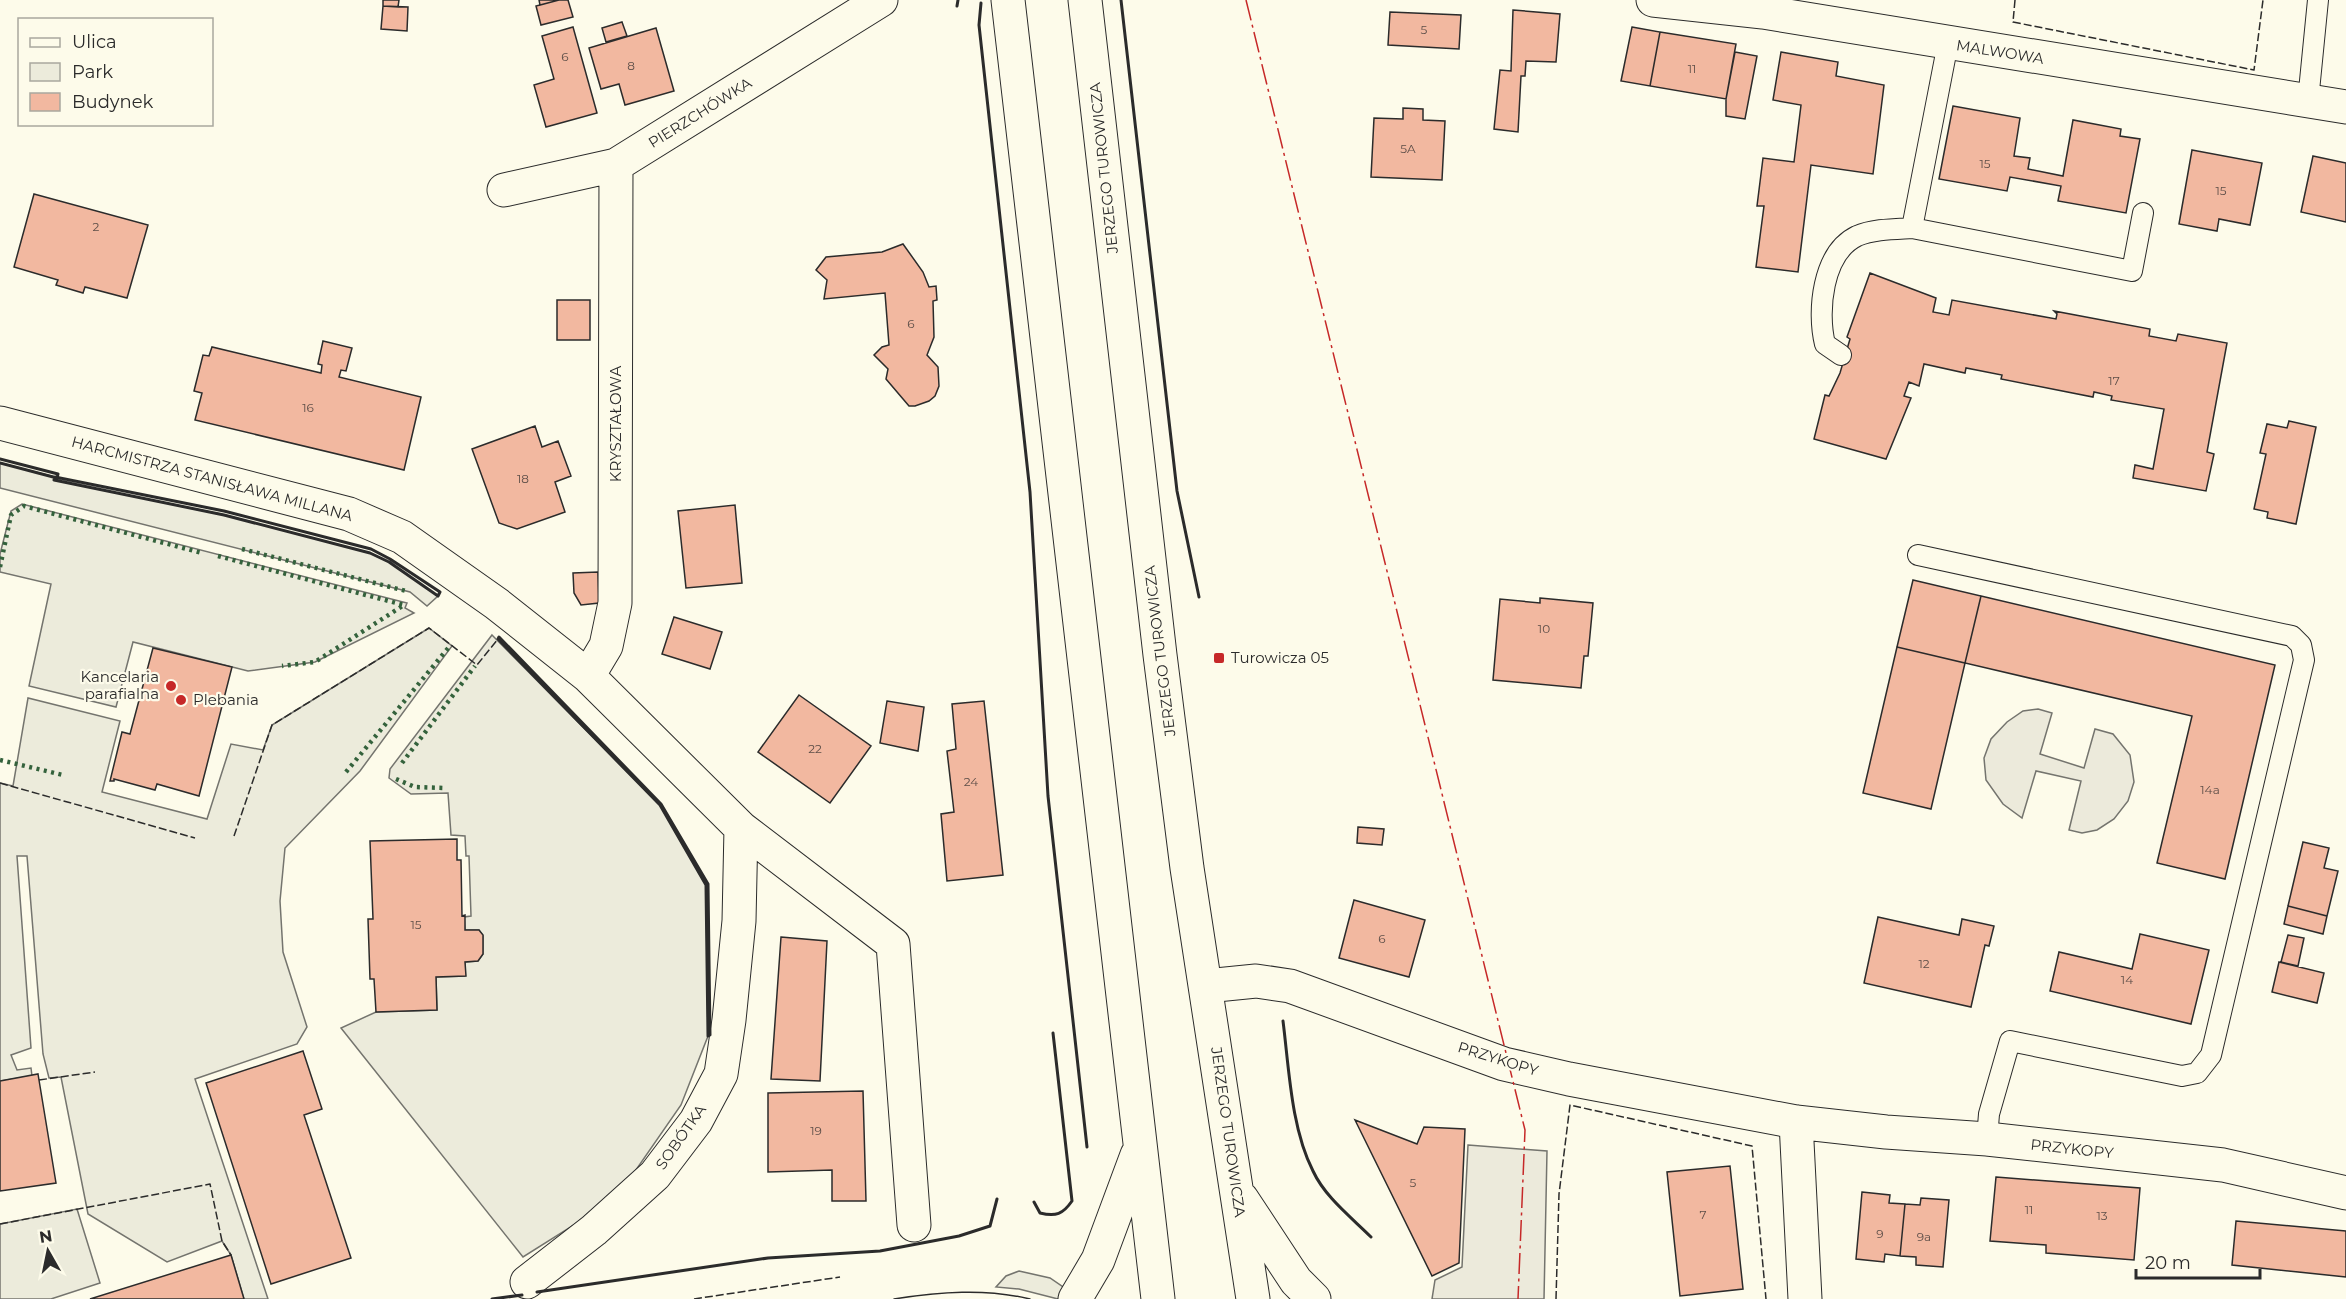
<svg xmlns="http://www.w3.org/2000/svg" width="2346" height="1299" viewBox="0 0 2346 1299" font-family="Montserrat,sans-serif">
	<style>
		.green { fill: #ecebdb; stroke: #74746e; stroke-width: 1.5 }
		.parking { fill: #eceadb; stroke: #74746e; stroke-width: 1.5 }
		.building { fill: #f2b8a0; stroke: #2b2b2b; stroke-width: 1.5 }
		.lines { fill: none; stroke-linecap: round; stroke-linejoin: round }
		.service-casing { stroke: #2b2b2b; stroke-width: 22 }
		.minor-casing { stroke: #2b2b2b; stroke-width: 35 }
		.secondary-casing { stroke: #2b2b2b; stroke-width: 35 }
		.service { stroke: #fdfbea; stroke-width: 20 }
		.minor { stroke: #fdfbea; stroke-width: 33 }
		.secondary { stroke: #fdfbea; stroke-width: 33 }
		.tram { stroke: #2b2b2b; stroke-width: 1.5 }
		.hedge { stroke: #34623c; stroke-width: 4.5; stroke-dasharray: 3 4.5; stroke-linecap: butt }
		.fence { stroke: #2b2b2b; stroke-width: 1.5; stroke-dasharray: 8 3; stroke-linecap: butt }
		.wall { stroke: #2b2b2b; stroke-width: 3 }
		.power { stroke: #c62828; stroke-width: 1.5; stroke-dasharray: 21 4.5 3 4.5; stroke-linecap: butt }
		.poi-dot { fill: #c62828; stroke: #fdfbea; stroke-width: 2 }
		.labels { text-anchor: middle; stroke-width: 4.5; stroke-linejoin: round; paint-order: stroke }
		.number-label { font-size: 12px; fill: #5d4e48 }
		.street-label { font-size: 15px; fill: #2b2b2b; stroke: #fdfbea }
		.poi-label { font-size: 15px; fill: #2b2b2b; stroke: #fdfbea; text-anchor: start }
	</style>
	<rect width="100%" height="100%" fill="#fdfbea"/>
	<path class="green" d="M 0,463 L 55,477 L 54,480 L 224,515 L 370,553 L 389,562 L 438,596 L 427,606 L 410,592 L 0,488 Z
		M 22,504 L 407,603 L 405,608 L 414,613 L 315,662 L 248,671 L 133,642 L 116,707 L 29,686 L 51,584 L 0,572 L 0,554 L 11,511 Z
		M 429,628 L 452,646 L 360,771 L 285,848 L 280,901 L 283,952 L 307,1027 L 297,1044 L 195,1079 L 268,1299 L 244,1299 L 231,1255 L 222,1241 L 167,1262 L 88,1214 L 61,1077 L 49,1078 L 43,1054 L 27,856 L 17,856 L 31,1048 L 11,1055 L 17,1070 L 31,1068 L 32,1076 L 0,1081 L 0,783 L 13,786 L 28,698 L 120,721 L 102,792 L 207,819 L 231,744 L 263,750 L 272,725 Z
		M 492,635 L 660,805 L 706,885 L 708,1036 L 681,1105 L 629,1180 L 574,1225 L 523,1257 L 341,1028 L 376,1012 L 437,1010 L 436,977 L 465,976 L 465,962 L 478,961 L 483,954 L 483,936 L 479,930 L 465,930 L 464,917 L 471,916 L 469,856 L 466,856 L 465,836 L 451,835 L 448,793 L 411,794 L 389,778 L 390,769 Z
		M 77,1209 L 100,1283 L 51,1299 L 0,1299 L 0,1224 Z
		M 1019,1271 L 1050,1278 L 1066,1289 L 1058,1299 L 1019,1289 L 996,1287 L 1006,1276 Z"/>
	<path class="parking" d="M 2038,709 L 2052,713 L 2040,754 L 2084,768 L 2095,729 L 2113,734 L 2130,755 L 2134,782 L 2128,801 L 2114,819 L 2097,830 L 2082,833 L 2069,830 L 2081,781 L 2036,771 L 2022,818 L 2003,804 L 1986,780 L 1984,758 L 1991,739 L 2007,722 L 2023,711 Z
		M 1468,1145 L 1547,1151 L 1544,1299 L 1432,1299 L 1435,1280 L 1462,1267 Z"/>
	<path class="building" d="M 383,0 L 399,0 L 398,7 L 383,6 Z
		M 539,0 L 559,0 L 540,5 Z
		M 559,0 L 568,0 L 573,17 L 541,25 L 536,6 Z
		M 383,6 L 408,7 L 407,31 L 381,29 Z
		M 1513,10 L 1560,14 L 1556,62 L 1526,61 L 1525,76 L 1521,76 L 1518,132 L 1494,129 L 1500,70 L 1511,71 Z
		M 1390,12 L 1461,15 L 1459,49 L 1388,45 Z
		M 622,22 L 627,36 L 606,42 L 602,28 Z
		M 573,27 L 597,113 L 546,127 L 534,85 L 554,79 L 542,36 Z
		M 1632,27 L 1660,32 L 1650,86 L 1621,81 Z
		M 656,28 L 674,91 L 625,105 L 619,84 L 601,89 L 589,48 Z
		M 1660,32 L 1736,44 L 1726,99 L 1650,86 Z
		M 1735,52 L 1757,56 L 1745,119 L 1726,116 L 1726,99 Z
		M 1781,52 L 1838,62 L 1836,76 L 1884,85 L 1873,174 L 1811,165 L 1798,272 L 1756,267 L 1764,206 L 1757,206 L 1763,158 L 1794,162 L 1801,105 L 1773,100 Z
		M 1953,106 L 2020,118 L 2014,156 L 2030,158 L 2028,169 L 2063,176 L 2073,120 L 2121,129 L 2120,136 L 2140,139 L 2126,213 L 2058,201 L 2061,186 L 2010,177 L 2007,191 L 1939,179 Z
		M 1403,108 L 1423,109 L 1423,120 L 1445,121 L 1442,180 L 1371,177 L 1374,118 L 1403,119 Z
		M 2192,150 L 2262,163 L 2250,225 L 2219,219 L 2217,231 L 2179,224 Z
		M 2313,156 L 2346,163 L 2346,222 L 2301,212 Z
		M 34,194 L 148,225 L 127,298 L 85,287 L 83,293 L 56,285 L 58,280 L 14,267 Z
		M 903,244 L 923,272 L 929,287 L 936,286 L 937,300 L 933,301 L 934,337 L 927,355 L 938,367 L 939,386 L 935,396 L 929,401 L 915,406 L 909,406 L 886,379 L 888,369 L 874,355 L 882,347 L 889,345 L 885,293 L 824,299 L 827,280 L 816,270 L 826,257 L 882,252 Z
		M 1870,273 L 1936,298 L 1933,312 L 1949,315 L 1952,300 L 2056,319 L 2057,314 L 2054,311 L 2150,329 L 2149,336 L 2176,341 L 2178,334 L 2227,343 L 2207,452 L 2214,454 L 2206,491 L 2133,478 L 2135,465 L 2153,469 L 2164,409 L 2111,400 L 2112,396 L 2094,392 L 2093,397 L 2001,379 L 2002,375 L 1966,368 L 1965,373 L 1924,364 L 1919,386 L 1909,382 L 1904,396 L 1911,398 L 1886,459 L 1814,439 L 1825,395 L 1829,396 L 1840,373 L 1850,339 L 1847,337 Z
		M 557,300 L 590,300 L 590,340 L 557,340 Z
		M 323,341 L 352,348 L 346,371 L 341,370 L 339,377 L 421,397 L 404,470 L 195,420 L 202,393 L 194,391 L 203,355 L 209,356 L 212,347 L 321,373 L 322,365 L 318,364 Z
		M 2289,421 L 2316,427 L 2296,524 L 2267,518 L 2268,512 L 2254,509 L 2266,454 L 2260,453 L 2267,424 L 2287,428 Z
		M 535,426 L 542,447 L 558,441 L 571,476 L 555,482 L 565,512 L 517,529 L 499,523 L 472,449 Z
		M 735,505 L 742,583 L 686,588 L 678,511 Z
		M 598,572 L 599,603 L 581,605 L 574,593 L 573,573 Z
		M 1913,580 L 1981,596 L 1965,663 L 1897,647 Z
		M 1981,596 L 2275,665 L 2225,879 L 2157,863 L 2192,716 L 1965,663 Z
		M 1540,598 L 1593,603 L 1588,656 L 1584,656 L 1581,688 L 1493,680 L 1500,599 L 1540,603 Z
		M 674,617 L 722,632 L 710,669 L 662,654 Z
		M 1897,647 L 1965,663 L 1931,809 L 1863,793 Z
		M 153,648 L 232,667 L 199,796 L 157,784 L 155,790 L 114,779 L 114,781 L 110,781 L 122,732 L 130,734 Z
		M 799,695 L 871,746 L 830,803 L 758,752 Z
		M 887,701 L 924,707 L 918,751 L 880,743 Z
		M 984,701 L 1003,875 L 947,881 L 941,814 L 954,812 L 947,751 L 956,749 L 952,704 Z
		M 1358,827 L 1384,829 L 1382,845 L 1357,843 Z
		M 457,839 L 457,860 L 461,860 L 462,916 L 465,915 L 465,930 L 479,930 L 483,935 L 483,954 L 478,961 L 465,962 L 466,976 L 436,977 L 437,1010 L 376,1012 L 374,979 L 370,979 L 368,919 L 373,919 L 370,841 Z
		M 2303,842 L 2329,848 L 2324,868 L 2338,871 L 2327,916 L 2288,906 Z
		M 1354,900 L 1425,920 L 1409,977 L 1339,958 Z
		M 2288,906 L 2327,916 L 2323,934 L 2284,924 Z
		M 1878,917 L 1959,935 L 1962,919 L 1994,926 L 1989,946 L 1985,945 L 1971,1007 L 1864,983 Z
		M 2140,934 L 2209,950 L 2191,1024 L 2050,991 L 2059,952 L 2132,969 Z
		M 2288,935 L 2304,938 L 2298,966 L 2281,962 Z
		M 781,937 L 827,941 L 820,1081 L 771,1079 Z
		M 2279,962 L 2324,973 L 2317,1003 L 2272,992 Z
		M 303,1051 L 322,1109 L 304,1115 L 351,1258 L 271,1284 L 206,1083 Z
		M 38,1074 L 56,1183 L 0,1191 L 0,1081 Z
		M 863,1091 L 866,1201 L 832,1201 L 832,1170 L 768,1172 L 768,1093 Z
		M 1355,1120 L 1417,1144 L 1424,1127 L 1465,1129 L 1459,1263 L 1432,1276 Z
		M 1730,1166 L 1743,1289 L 1680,1296 L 1667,1172 Z
		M 1996,1177 L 2140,1188 L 2134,1260 L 2046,1253 L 2046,1245 L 1990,1241 Z
		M 1862,1192 L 1890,1195 L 1889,1203 L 1905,1204 L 1900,1256 L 1885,1254 L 1884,1262 L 1856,1259 Z
		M 1921,1198 L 1949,1200 L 1943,1267 L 1916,1265 L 1916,1257 L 1900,1256 L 1905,1204 L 1920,1205 Z
		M 2236,1221 L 2346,1231 L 2346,1277 L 2232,1265 Z
		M 231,1255 L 244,1299 L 90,1299 Z"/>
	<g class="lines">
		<g class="service-casing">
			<path id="service" d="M 1948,43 L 1912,228 L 2132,271 L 2143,213
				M 2308,101 L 2318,0
				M 1841,355 L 1825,344 C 1817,312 1822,253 1857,236 C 1873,229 1895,229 1912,228
				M 1918,555 L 2292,636 L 2301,645 L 2304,660 L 2211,1055 L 2197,1073 L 2182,1076 L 2010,1041 L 1989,1114 L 1987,1139"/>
		</g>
		<g class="minor-casing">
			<path id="minor" d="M 1653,0 L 1763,12 L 2346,107
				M 504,190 L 616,165 L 881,0
				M 0,423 L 349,514 L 402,537 L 497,604 L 588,676 L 741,828 L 893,944 L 914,1225
				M 588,676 L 606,646 L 615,603 L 616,165
				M 1206,986 L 1256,981 L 1290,986 L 1504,1064 L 1569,1079 L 1796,1122 L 1886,1132 L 1987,1139 L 2223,1165 L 2346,1193
				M 1796,1122 L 1805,1299
				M 527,1282 L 594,1230 L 655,1175 L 696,1121 L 721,1074 L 729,1020 L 739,921 L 741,828"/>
		</g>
		<g class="secondary-casing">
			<path id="secondary" d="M 1008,0 L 1158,1299
				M 1085,0 L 1160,655 L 1187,868 L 1253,1299
				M 1242,1199 L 1296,1281 L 1314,1299
				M 1075,1299 L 1098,1260 L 1137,1155"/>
		</g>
		<use href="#service" class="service"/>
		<use href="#minor" class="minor"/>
		<use href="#secondary" class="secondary"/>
		<path class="tram" d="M 894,1299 C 939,1292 985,1288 1030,1299"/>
		<path class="hedge" d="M 242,549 L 406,591
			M 218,556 L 404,605 L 315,662 L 282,666
			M 0,567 L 11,515 L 24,506 L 202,553
			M 0,760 L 63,775
			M 402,763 L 475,666
			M 346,772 L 449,647
			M 396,779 L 415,787 L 446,788"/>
		<path class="fence" d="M 2015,0 L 2013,22 L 2254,70 L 2263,0
			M 0,783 L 195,838
			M 234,836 L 272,725 L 429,628 L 477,665 L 498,639
			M 39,1080 L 95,1072
			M 0,1224 L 210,1184 L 222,1241 L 231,1255
			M 694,1299 L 840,1277
			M 1556,1299 L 1559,1194 L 1570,1105 L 1752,1146 L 1766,1299"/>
		<path class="wall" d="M 1121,0 L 1177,491 L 1199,597
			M 981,3 L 979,25 L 1030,492 L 1048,796 L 1087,1147
			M 957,6 L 958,0
			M 0,459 L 58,474 L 57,478 L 0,463
			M 55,477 L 224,511 L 371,549 L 390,559 L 440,592 L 438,596 L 389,562 L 370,553 L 224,515 L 54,480 Z
			M 499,637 L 661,804 L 708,884 L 710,1035 L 708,1036 L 706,885 L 660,805 L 498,639 Z
			M 1283,1021 C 1289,1068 1291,1128 1313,1171 C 1325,1197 1351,1217 1371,1237
			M 1034,1202 L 1040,1213 C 1056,1217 1063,1214 1072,1201 L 1053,1033
			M 537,1292 L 768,1258 L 880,1251 L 959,1236 L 990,1226 L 997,1199
			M 492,1299 L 522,1295"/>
		<path class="power" d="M 1246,0 L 1525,1130 L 1518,1299"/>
	</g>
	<g class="poi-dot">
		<rect x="1213" y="652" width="12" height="12" rx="3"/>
		<circle cx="171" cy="686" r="6"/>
		<circle cx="181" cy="700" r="6"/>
	</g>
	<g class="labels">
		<g class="number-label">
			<text x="1424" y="34">5</text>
			<text x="565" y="61">6</text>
			<text x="631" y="70">8</text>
			<text x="1692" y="73">11</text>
			<text x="1408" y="153">5A</text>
			<text x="1985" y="168">15</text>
			<text x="2221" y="195">15</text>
			<text x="96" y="231">2</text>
			<text x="911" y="328">6</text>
			<text x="2114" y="385">17</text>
			<text x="308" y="412">16</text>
			<text x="523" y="483">18</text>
			<text x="1544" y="633">10</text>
			<text x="815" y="753">22</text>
			<text x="971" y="786">24</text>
			<text x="2210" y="794">14a</text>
			<text x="416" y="929">15</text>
			<text x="1382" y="943">6</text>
			<text x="1924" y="968">12</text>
			<text x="2127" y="984">14</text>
			<text x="816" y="1135">19</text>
			<text x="1413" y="1187">5</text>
			<text x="2029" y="1214">11</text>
			<text x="1703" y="1219">7</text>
			<text x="2102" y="1220">13</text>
			<text x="1880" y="1238">9</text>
			<text x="1924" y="1241">9a</text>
		</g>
		<g class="street-label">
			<text transform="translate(2000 52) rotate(9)" y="5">MALWOWA</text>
			<text transform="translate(700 113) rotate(-32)" y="5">PIERZCHÓWKA</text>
			<text transform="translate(1104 168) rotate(-96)" y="5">JERZEGO TUROWICZA</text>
			<text transform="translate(616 424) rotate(-90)" y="5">KRYSZTAŁOWA</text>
			<text transform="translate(212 479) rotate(15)" y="5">HARCMISTRZA STANISŁAWA MILLANA</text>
			<text transform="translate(1160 651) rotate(-97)" y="5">JERZEGO TUROWICZA</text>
			<text transform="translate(1498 1059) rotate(17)" y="5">PRZYKOPY</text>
			<text transform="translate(1228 1132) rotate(82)" y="5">JERZEGO TUROWICZA</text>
			<text transform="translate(681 1137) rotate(-55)" y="5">SOBÓTKA</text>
			<text transform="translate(2072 1149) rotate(6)" y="5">PRZYKOPY</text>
		</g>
		<g class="poi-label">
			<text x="1231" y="663">Turowicza 05</text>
			<text x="159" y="682" text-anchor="end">Kancelaria<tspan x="159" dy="17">parafialna</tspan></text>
			<text x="193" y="705">Plebania</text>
		</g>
	</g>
	<rect x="18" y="18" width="195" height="108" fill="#fdfbea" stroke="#a9a89e" stroke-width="1.5"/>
	<rect x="30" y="38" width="30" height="9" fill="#fdfbea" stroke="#a9a89e" stroke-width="1.5"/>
	<text x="72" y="48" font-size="18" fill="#2b2b2b">Ulica</text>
	<rect x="30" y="63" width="30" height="18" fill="#ecebdb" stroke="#a9a89e" stroke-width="1.5"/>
	<text x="72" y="78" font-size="18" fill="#2b2b2b">Park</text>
	<rect x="30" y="93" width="30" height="18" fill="#f2b8a0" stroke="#a9a89e" stroke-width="1.5"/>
	<text x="72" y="108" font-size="18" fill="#2b2b2b">Budynek</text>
	<g transform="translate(48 1251) rotate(351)" stroke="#fdfbea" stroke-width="4.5" paint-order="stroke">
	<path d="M0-4.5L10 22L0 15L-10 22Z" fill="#2b2b2b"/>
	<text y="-9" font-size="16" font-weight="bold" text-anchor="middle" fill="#2b2b2b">N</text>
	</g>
	<path d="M2136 1269v9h124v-9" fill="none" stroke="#2b2b2b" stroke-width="3"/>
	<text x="2145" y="1269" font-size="18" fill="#2b2b2b" stroke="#fdfbea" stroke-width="4.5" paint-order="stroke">20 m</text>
</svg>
